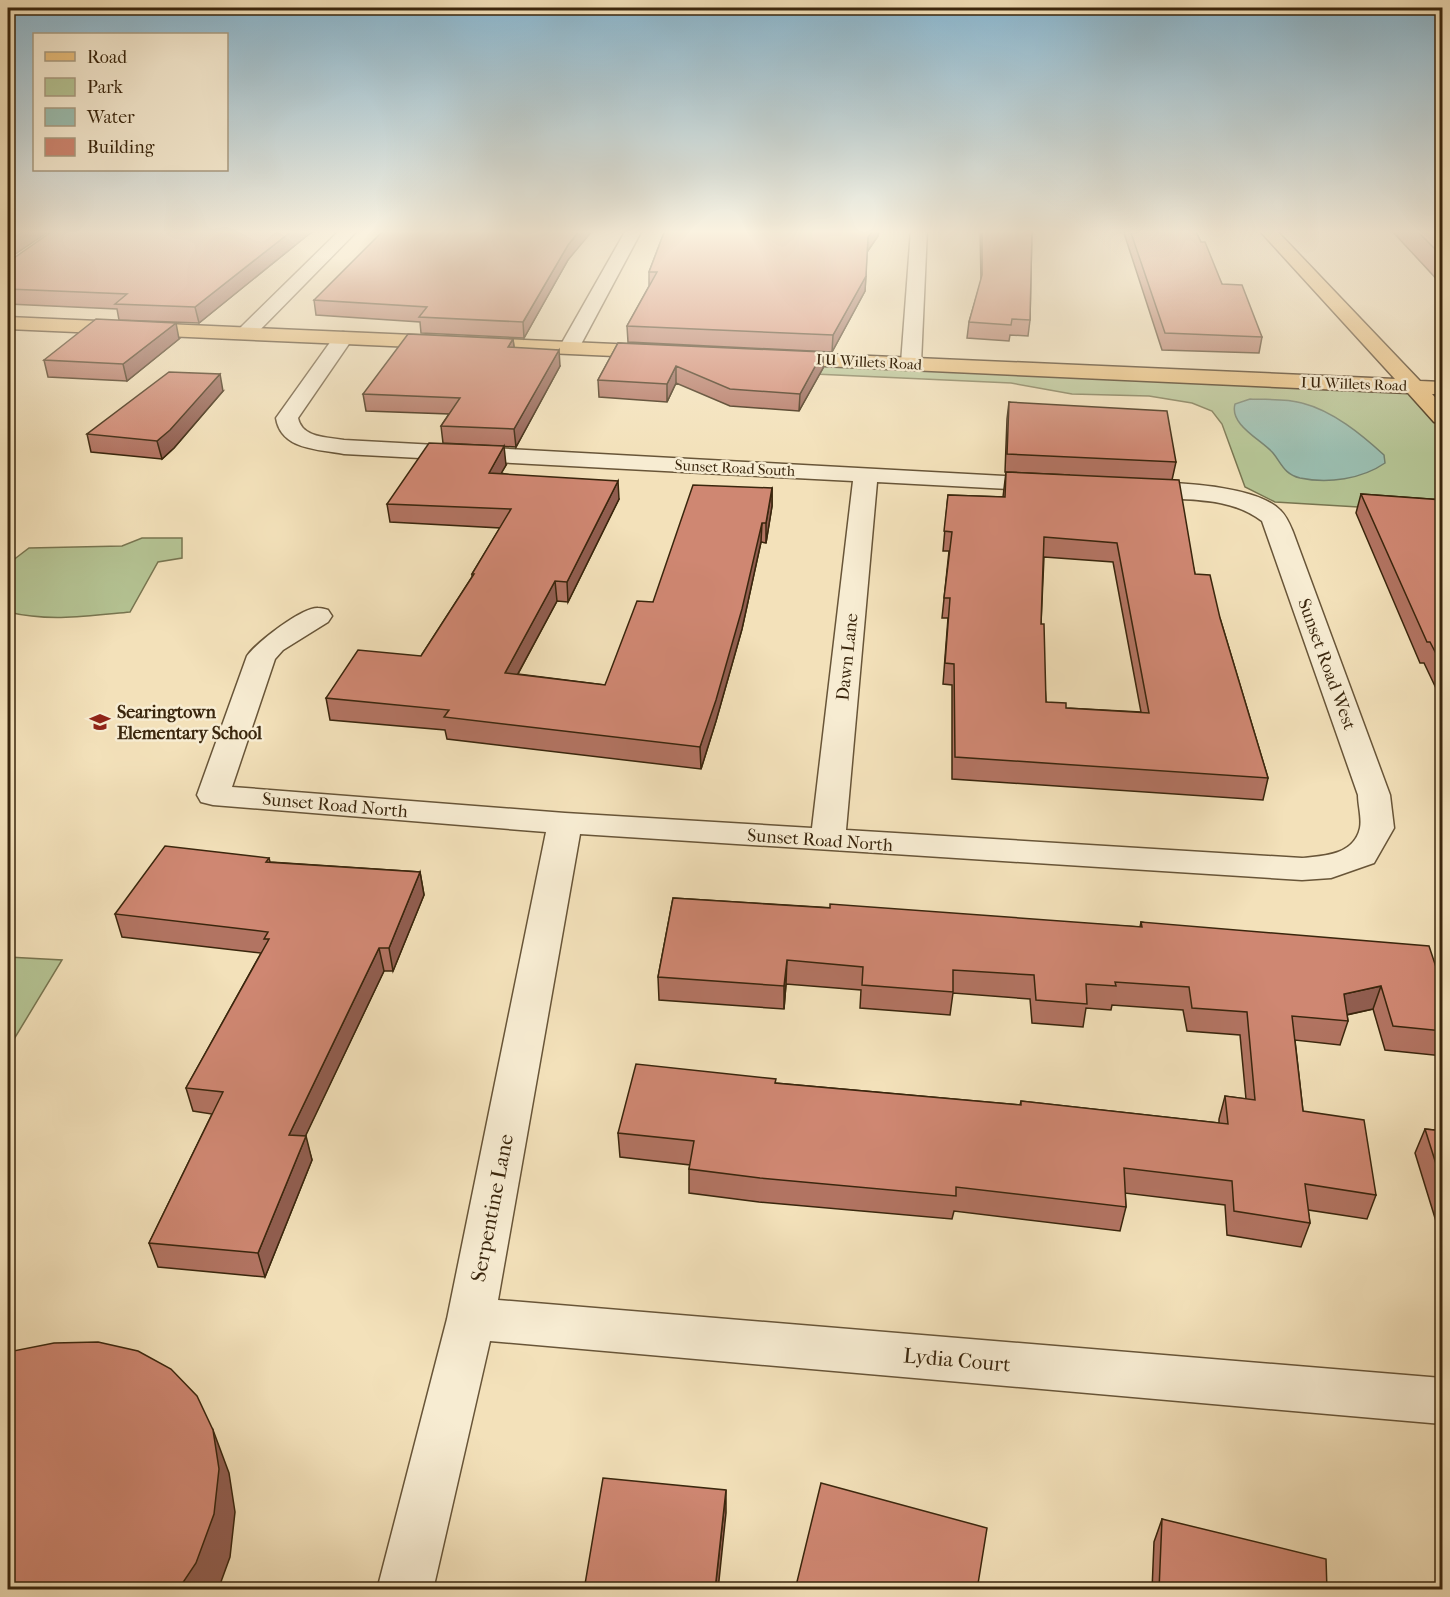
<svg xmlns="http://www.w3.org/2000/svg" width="1450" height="1597" viewBox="0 0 1450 1597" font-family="'IM FELL French Canon',serif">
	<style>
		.green { fill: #b5c494; stroke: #787550; stroke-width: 1.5 }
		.water { fill: #9bbeb0; stroke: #74816f; stroke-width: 1.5 }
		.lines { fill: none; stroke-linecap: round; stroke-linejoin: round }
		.minor-casing { stroke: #685538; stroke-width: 3 }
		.major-casing { stroke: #3a260d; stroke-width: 3 }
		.minor { fill: #f7ecd2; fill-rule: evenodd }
		.major { fill: #eac07d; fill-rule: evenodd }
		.wall { fill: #b27462; stroke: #3a260d; stroke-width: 1.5; fill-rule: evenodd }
		.shaded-wall { fill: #915e50; stroke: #3a260d; stroke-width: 1.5 }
		.building { fill: #cf8772; stroke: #3a260d; stroke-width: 1.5; fill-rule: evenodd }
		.labels { text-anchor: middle; stroke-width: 5; stroke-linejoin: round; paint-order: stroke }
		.far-street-label { font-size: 15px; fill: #3a260d; stroke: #f7ecd2 }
		.street-label { font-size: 18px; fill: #3a260d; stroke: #f7ecd2 }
		.poi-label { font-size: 18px; font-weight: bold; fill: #3a260d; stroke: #f7ecd2; text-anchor: start }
		.near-street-label { font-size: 21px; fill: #3a260d; stroke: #f7ecd2 }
	</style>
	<rect width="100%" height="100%" fill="#f3e1ba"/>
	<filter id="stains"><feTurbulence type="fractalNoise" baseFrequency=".00333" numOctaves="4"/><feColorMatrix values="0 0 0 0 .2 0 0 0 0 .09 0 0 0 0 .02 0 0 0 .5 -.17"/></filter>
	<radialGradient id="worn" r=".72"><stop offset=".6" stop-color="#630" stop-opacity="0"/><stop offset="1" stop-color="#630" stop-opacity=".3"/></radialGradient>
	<path class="green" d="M 775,360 L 1442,390 L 1442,512 L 1275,502 L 1245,487 L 1222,424 L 1212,411 L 1192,403 L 1149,396 L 1072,394 L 1011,383 L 771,372 Z
		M 142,538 L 182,538 L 182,558 L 158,562 L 130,612 C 88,616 49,622 8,612 L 8,564 L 29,548 L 122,546 Z
		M 8,957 L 62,960 L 8,1049 Z"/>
	<path class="water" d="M 1250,399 C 1267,400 1285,398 1302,403 C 1333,411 1361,434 1384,455 L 1385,463 C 1362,479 1328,484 1300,478 C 1284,474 1282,464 1273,453 C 1262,440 1229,425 1235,404 Z"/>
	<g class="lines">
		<g class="minor-casing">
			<path id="minor" d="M 340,230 L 358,230 L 253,337 L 239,337 L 236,333 L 239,329 Z
				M 626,230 L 642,230 L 579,348 L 576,352 L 562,352 L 559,348 Z
				M 911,230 L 927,230 L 921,363 L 918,367 L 911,369 L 904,367 L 901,363 Z
				M 343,332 L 350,334 L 353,338 L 298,418 C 302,438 327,437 344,440 L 1058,479 L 1061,484 L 1058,489 L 1049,491 L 877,482 L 846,830 L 1302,858 C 1324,856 1354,855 1360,828 C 1362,819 1358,805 1358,795 L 1262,521 C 1222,491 1173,504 1127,493 L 1124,488 L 1127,483 L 1136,481 C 1172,483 1256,484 1281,511 C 1287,517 1290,525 1293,532 L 1390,795 L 1394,828 L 1374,863 L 1331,878 L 1302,880 L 580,834 L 498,1300 L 1442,1378 L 1442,1424 L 490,1341 L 433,1590 L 377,1590 L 447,1319 L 546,832 L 213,805 L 201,802 L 197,795 L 247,656 C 256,643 302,607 318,608 C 322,608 325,609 328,610 L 332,616 L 328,622 L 283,650 L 275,659 L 232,787 L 565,813 L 812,828 L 853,481 L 344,454 C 318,449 281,450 276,418 L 336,334 Z"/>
		</g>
		<g class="major-casing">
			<path id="major" d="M 1259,230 L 1276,230 L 1420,381 L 1442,382 L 1442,394 L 1432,394 L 1442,405 L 1442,424 L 1434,422 L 1408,393 L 780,364 L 773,362 L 770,358 L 773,354 L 780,352 L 1395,379 Z
				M 8,317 L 659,346 L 666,348 L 669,352 L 666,356 L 659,358 L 8,329 Z"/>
		</g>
		<use href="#minor" class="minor"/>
		<use href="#major" class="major"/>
	</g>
	<path class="wall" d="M 314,230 L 199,323 L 119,320 L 117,309 L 8,304 L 8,260 Z
		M 665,230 L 879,230 L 878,236 L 867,252 L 865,291 L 832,352 L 628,342 L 627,326 L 649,286 L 649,272 Z
		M 980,230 L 1032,230 L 1030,320 L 1028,336 L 1010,335 L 1009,341 L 967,338 L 969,322 L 981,281 Z
		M 1123,230 L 1195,230 L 1222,284 L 1262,337 L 1259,353 L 1162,350 Z
		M 1391,230 L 1443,230 L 1443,286 Z
		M 568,260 L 524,338 L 421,333 L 420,322 L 316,315 L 314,300 Z
		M 179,339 L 127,381 L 48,377 L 44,360 Z
		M 513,339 L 514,348 L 560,366 L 516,447 L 443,443 L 441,426 L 449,414 L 366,411 L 363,394 Z
		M 618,343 L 823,352 L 823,368 L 799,411 L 730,406 L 676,383 L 667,402 L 599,397 L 598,380 Z
		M 223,391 L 174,448 L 162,459 L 91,452 L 87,434 Z
		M 1009,402 L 1176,462 L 1172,480 L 1195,574 L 1220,618 L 1268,778 L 1263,800 L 952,779 L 952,685 L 943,684 L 948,618 L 942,618 L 949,551 L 943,551 L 948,495 L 1003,497 L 1006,472 L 1070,475 L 1005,472 L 1007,419 ZM 1044,557 L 1113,562 L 1141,712 L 1066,708 L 1046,702 L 1041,624 Z
		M 506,465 L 501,473 L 619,499 L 568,602 L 557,601 L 518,674 L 605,685 L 653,602 L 772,488 L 772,506 L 766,543 L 761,542 L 742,629 L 716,721 L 701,769 L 447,739 L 445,730 L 330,720 L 326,698 L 421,656 L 472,577 L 472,574 L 500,528 L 390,522 L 387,504 Z
		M 1361,494 L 1443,500 L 1443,703 L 1424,663 L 1420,663 L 1356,513 Z
		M 269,858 L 270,862 L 420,872 L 424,895 L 393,971 L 384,971 L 305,1136 L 312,1160 L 265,1277 L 158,1267 L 149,1243 L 212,1114 L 193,1111 L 186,1088 L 261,953 L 122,937 L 115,914 Z
		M 673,898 L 1140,927 L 1141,922 L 1443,988 L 1443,1056 L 1385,1050 L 1373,1009 L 1347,1015 L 1348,1021 L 1340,1045 L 1295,1040 L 1303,1111 L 1376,1195 L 1367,1219 L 1308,1210 L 1310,1223 L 1301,1247 L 1227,1235 L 1225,1205 L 1125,1193 L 1126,1207 L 1120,1231 L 954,1211 L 952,1219 L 759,1202 L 689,1193 L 689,1169 L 690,1165 L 620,1157 L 618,1133 L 775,1083 L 1020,1105 L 1021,1101 L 1219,1123 L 1219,1119 L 1225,1096 L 1246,1099 L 1240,1035 L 1187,1031 L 1183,1010 L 1112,1005 L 1111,1010 L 1086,1008 L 1083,1027 L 1032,1023 L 1030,999 L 953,993 L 950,1015 L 860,1008 L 861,990 L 786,984 L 784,1009 L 659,1000 L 658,977 Z
		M 1425,1129 L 1443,1131 L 1443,1244 L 1415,1153 Z
		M 1162,1519 L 1327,1590 L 1152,1590 L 1154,1542 Z"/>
	<path class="shaded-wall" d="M 25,230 L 51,230 L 8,259 L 8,241 Z
		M 293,230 L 314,230 L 199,323 L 195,307 Z
		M 580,230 L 593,230 L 568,260 L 524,338 L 523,322 L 568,245 Z
		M 873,230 L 879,230 L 878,236 L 867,252 L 868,237 Z
		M 866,276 L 865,291 L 832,352 L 833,335 Z
		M 176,323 L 179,339 L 127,381 L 123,364 Z
		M 513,339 L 515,354 L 508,347 Z
		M 559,350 L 560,366 L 516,447 L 514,429 Z
		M 823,352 L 823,368 L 799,411 L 800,394 Z
		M 676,366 L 676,383 L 667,402 L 667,384 Z
		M 220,374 L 223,391 L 174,448 L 162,459 L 157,441 Z
		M 504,446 L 506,465 L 491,491 L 489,473 Z
		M 618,481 L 619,499 L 568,602 L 567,582 Z
		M 772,488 L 772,506 L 766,543 L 766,523 Z
		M 762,523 L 761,542 L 742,629 L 716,721 L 701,769 L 700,747 Z
		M 555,581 L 557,601 L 507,694 L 505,673 Z
		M 420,872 L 424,895 L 393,971 L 389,948 Z
		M 379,948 L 384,971 L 295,1158 L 289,1135 Z
		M 787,960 L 786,984 L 784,1009 L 784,986 Z
		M 1381,986 L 1373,1009 L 1336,1017 L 1344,994 Z
		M 306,1136 L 312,1160 L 265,1277 L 258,1253 Z
		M 213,1430 L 229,1473 L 235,1512 L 230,1557 L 218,1590 L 178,1590 Z
		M 726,1490 L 726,1513 L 718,1590 L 715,1590 Z"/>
	<path class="building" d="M 8,230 L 25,230 L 8,241 Z
		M 54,230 L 293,230 L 195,307 L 115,304 L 127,294 L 8,289 L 8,260 L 11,260 Z
		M 384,230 L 580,230 L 568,245 L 523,322 L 419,317 L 427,307 L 314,300 Z
		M 665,230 L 873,230 L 868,237 L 866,276 L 833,335 L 627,326 L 657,272 L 649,272 Z
		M 982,230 L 1032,230 L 1030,320 L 1012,319 L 1011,325 L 969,322 L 982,275 Z
		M 1130,230 L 1195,230 L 1201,242 L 1205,242 L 1222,284 L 1242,285 L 1262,337 L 1165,333 Z
		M 1416,230 L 1443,230 L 1443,257 Z
		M 96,319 L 176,323 L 123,364 L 44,360 Z
		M 408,334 L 513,339 L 508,347 L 559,350 L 514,429 L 441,426 L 460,398 L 363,394 Z
		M 618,343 L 823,352 L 800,394 L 730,389 L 676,366 L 667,384 L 598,380 Z
		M 169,372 L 220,374 L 170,430 L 157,441 L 87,434 Z
		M 1009,402 L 1167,411 L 1176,462 L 1007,454 Z
		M 429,443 L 504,446 L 489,473 L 618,481 L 567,582 L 555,581 L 505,673 L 605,685 L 637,601 L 653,602 L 693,485 L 772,488 L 766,523 L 762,523 L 742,609 L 716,700 L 700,747 L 444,717 L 449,710 L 326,698 L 358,650 L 421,656 L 474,574 L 472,574 L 511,509 L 387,504 Z
		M 1006,472 L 1179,480 L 1195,574 L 1210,575 L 1220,618 L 1268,778 L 955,757 L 954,664 L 945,663 L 950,598 L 944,598 L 952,532 L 944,531 L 948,495 L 1005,497 ZM 1044,537 L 1117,543 L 1149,713 L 1066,708 L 1066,703 L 1046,702 L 1044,624 L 1041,624 Z
		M 1361,494 L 1443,500 L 1443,667 L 1430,642 L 1427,642 Z
		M 165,846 L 269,858 L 266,862 L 420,872 L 389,948 L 379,948 L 289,1135 L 306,1136 L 258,1253 L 149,1243 L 223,1092 L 186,1088 L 269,939 L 264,939 L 268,932 L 115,914 Z
		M 673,898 L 830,908 L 830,904 L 1142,927 L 1141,922 L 1429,946 L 1443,988 L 1443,1031 L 1393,1026 L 1381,986 L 1344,994 L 1348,1021 L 1292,1016 L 1303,1111 L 1364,1120 L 1376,1195 L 1305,1184 L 1310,1223 L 1234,1211 L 1232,1181 L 1124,1168 L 1126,1207 L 956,1187 L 956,1196 L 760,1178 L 689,1169 L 694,1141 L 618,1133 L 636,1064 L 776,1079 L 775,1083 L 1021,1105 L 1021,1101 L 1228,1124 L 1225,1096 L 1255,1100 L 1247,1012 L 1192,1008 L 1189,987 L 1115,982 L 1116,986 L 1086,984 L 1087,1004 L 1036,1000 L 1034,975 L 953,970 L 953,992 L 862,985 L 863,967 L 787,960 L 784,986 L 658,977 Z
		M 1425,1129 L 1443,1131 L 1443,1186 Z
		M 98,1342 L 138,1351 L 171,1369 L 197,1396 L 213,1430 L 219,1469 L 214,1514 L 196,1563 L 178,1590 L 8,1590 L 8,1352 L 54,1343 Z
		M 603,1478 L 726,1490 L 715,1590 L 584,1590 Z
		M 821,1483 L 987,1528 L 977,1590 L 795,1590 Z
		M 1162,1519 L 1326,1559 L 1327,1590 L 1159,1590 Z"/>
	<linearGradient id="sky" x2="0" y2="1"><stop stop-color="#89b8d2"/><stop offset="0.51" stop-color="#faf2e0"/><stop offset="1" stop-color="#faf2e0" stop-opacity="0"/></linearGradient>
	<rect width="1450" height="454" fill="url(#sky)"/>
	<defs>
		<g id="school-bare" transform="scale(1.62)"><path d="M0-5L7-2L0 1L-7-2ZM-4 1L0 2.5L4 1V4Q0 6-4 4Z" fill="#8f2418" stroke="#f7ecd2" stroke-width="2.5" paint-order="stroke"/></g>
	</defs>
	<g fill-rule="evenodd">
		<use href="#school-bare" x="100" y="722"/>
	</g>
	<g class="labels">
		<g class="far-street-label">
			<text transform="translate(869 362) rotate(3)" y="5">I U Willets Road</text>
			<text transform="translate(1354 384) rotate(2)" y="5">I U Willets Road</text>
			<text transform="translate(735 468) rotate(3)" y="5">Sunset Road South</text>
		</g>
		<g class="street-label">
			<text transform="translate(847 657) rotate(-84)" y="6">Dawn Lane</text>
			<text transform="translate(1327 664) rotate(70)" y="6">Sunset Road West</text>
			<text transform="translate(335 805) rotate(5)" y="6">Sunset Road North</text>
			<text transform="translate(820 840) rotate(4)" y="6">Sunset Road North</text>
		</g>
		<g class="poi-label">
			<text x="117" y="718">Searingtown<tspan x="117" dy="21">Elementary School</tspan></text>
		</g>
		<g class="near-street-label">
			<text transform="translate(492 1208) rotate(-79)" y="7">Serpentine Lane</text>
			<text transform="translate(957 1360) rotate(5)" y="7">Lydia Court</text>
		</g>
	</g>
	<rect width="1450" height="1597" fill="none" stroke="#f3e1ba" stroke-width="30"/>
	<rect x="9" y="9" width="1432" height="1579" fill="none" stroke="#3a260d" stroke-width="3"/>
	<rect x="15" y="15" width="1420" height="1567" fill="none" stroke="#3a260d" stroke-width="1.5"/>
	<rect x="33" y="33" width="195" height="138" fill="#f7ecd2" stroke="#ab9d83" stroke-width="1.5"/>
	<rect x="45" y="52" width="30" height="9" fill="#eac07d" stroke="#ab9d83" stroke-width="1.5"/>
	<text x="87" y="63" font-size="18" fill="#3a260d">Road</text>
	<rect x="45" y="78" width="30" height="18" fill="#b5c494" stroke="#ab9d83" stroke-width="1.5"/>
	<text x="87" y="93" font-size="18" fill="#3a260d">Park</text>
	<rect x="45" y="108" width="30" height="18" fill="#9bbeb0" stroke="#ab9d83" stroke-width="1.5"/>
	<text x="87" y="123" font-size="18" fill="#3a260d">Water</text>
	<rect x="45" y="138" width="30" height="18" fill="#cf8772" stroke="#ab9d83" stroke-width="1.5"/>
	<text x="87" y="153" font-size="18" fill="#3a260d">Building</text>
	<rect width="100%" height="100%" filter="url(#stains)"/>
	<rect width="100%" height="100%" fill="url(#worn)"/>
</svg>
